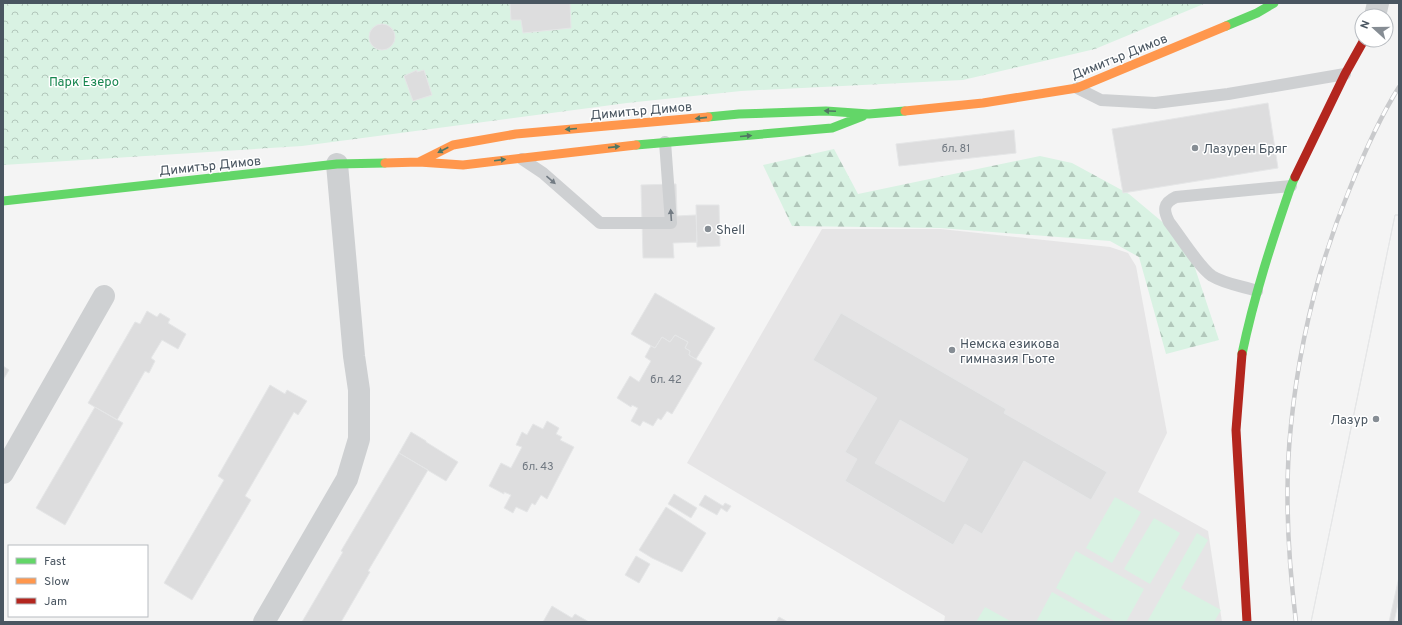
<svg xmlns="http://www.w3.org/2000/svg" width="1402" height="625" viewBox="0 0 1402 625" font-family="Overpass,sans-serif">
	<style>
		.education { fill: #e6e5e6 }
		.grass { fill: #d9f2e3 }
		.forest { fill: url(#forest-firs) }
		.park { fill: url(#park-crowns) }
		.building { fill: #ddddde; stroke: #e5e6e7; fill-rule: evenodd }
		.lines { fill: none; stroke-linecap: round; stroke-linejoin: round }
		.lane { stroke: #ced0d2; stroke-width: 12 }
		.street { stroke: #ced0d2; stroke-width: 22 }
		.fast { stroke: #63d668; stroke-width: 9 }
		.slow { stroke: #ff974d; stroke-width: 9 }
		.jam { stroke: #b3261e; stroke-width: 9 }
		.rail-casing { stroke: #c9cacc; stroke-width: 4.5 }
		.rail { stroke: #fff; stroke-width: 3; stroke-dasharray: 9; stroke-linecap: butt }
		.oneway { fill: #507663 }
		.oneway2 { fill: #727b83 }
		.poi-dot { fill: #868d94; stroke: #fff; stroke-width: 1.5 }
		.labels { text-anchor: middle; stroke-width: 3; stroke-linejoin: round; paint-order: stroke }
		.number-label { font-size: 11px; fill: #707881 }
		.street-label { font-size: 13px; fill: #4a5661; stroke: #fff }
		.park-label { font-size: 13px; fill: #17864f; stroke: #fff }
		.poi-label { font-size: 13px; fill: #4a5661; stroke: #fff; text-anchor: start }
	</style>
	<defs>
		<pattern id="forest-firs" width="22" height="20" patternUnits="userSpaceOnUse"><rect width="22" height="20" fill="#d9f2e3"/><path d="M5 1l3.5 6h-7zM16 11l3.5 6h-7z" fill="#b2c7bb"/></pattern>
		<pattern id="park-crowns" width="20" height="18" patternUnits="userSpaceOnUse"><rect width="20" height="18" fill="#d9f2e3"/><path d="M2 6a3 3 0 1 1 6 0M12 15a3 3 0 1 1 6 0" fill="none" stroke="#b2c7bb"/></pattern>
	</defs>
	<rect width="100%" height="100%" fill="#f4f4f4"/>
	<path class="education" d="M 822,229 L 941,229 L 1110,247 L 1128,253 L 1136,266 L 1167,433 L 1138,492 L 1208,531 L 1222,622 L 944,622 L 945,616 L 687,463 Z"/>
	<path class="grass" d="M 1115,497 L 1141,512 L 1112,563 L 1086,548 Z
		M 1154,518 L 1180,533 L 1150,584 L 1124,569 Z
		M 1197,533 L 1208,540 L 1181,588 L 1221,610 L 1214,622 L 1162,622 L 1165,616 L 1162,622 L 1147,622 Z
		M 1076,551 L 1144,589 L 1126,622 L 1116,622 L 1056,588 Z
		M 1052,592 L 1105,622 L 1036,622 Z
		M 985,607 L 1012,622 L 976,622 Z"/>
	<path class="forest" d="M 834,149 L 858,194 L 1040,156 L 1072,163 L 1129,194 L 1172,230 L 1194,265 L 1219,340 L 1166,354 L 1139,257 L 1110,241 L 940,228 L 792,226 L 763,165 Z"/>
	<path class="park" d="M 3,3 L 1206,3 L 1095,49 L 963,80 L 741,91 L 627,103 L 302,146 L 3,165 Z"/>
	<path class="building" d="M 510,3 L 570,3 L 571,28 L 523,33 L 521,20 L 511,20 Z
		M369 37a13 13 0 1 1 26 0a13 13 0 1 1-26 0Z
		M 417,70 L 417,72 L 424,70 L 432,95 L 413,101 L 404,76 Z
		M 1268,103 L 1278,168 L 1123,193 L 1112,129 Z
		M 1014,130 L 1016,153 L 899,166 L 896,144 Z
		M 676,184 L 677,216 L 696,215 L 697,242 L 673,243 L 674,258 L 643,258 L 641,185 Z
		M 696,205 L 719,205 L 720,246 L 697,247 Z
		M 1395,215 L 1399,215 L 1399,599 L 1394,622 L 1311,622 Z
		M 1395,215 L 1399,215 L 1399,577 L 1389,622 L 1311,622 Z
		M 655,293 L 715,328 L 696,359 L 689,355 L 690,351 L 685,348 L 688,342 L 675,335 L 670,342 L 662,337 L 655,348 L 631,334 Z
		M 147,311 L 157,317 L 160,313 L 170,319 L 168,323 L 186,334 L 178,349 L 162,340 L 151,358 L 155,361 L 149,373 L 145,371 L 117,420 L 88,403 L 135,322 L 140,324 Z
		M 841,313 L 1006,409 L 1004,413 L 1107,472 L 1091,500 L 1024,461 L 982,534 L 965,524 L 953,545 L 845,481 L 857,459 L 845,452 L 877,398 L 813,360 ZM 900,420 L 968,459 L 944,502 L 875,463 Z
		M 675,335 L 688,342 L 685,348 L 690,351 L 689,355 L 702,363 L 672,414 L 667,411 L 661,420 L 658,418 L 653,426 L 643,421 L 640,426 L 631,421 L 638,408 L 632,405 L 631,407 L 617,398 L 630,376 L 639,382 L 651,361 L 645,357 L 651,346 L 655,348 L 662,337 L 670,342 Z
		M 3,366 L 9,370 L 3,380 Z
		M 270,385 L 285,394 L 287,390 L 307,401 L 298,415 L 294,412 L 245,496 L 251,500 L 192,600 L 164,583 L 224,480 L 218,476 Z
		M 95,407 L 123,423 L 65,525 L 36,508 Z
		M 547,421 L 559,428 L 556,434 L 562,437 L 560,440 L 574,447 L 547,499 L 541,495 L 535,505 L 532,503 L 527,512 L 516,507 L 513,513 L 504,508 L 511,495 L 504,492 L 504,494 L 489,486 L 501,463 L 511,468 L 522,447 L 516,445 L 522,432 L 527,435 L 533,424 L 543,429 Z
		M 411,432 L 426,441 L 426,442 L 458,462 L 446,481 L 399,453 Z
		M 399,453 L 428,470 L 368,571 L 370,572 L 341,622 L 302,622 L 343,552 L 341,551 Z
		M 674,494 L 697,508 L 691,518 L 668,504 Z
		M 705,495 L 723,506 L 725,503 L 731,506 L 727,512 L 721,508 L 717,515 L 699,505 Z
		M 666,507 L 706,533 L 682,572 L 652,558 L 639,550 Z
		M 636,556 L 650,564 L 639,583 L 625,575 Z
		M 552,606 L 572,618 L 575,614 L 589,622 L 543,622 Z
		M 779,617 L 788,622 L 776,622 Z"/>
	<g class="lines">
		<path class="lane" d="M 1077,88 L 1101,100 L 1155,103 L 1228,94 L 1345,74
			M 522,159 L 543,173 L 600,223 L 671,223 L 665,142
			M 1257,291 C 1242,286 1225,284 1212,276 C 1199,267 1180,236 1169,222 C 1163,210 1163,203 1176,197 L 1291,186"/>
		<path class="street" d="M 1375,16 L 1378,3
			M 3,473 L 104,296
			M 264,622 L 347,479 L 359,439 L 359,390 L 354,356 L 337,164"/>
		<path class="fast" d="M 1226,26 L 1257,13 L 1274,3
			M 708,117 L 739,114 L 826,111 L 869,114 L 905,111
			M 636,145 L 832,128 L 863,116
			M 3,201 L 337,164 L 385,163
			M 1242,354 C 1254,296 1272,241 1291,186 L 1295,177"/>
		<path class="slow" d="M 905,111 L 983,103 L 1077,88 L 1226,26
			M 419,162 L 453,145 L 516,134 L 708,117
			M 385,163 L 419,162 L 463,165 L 636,145"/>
		<path class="jam" d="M 1295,177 L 1345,74 L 1364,40
			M 1242,354 L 1236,430 L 1247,622"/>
		<g class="rail-casing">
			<path id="rail" d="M 1296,622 C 1288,557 1284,490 1291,425 C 1299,345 1319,263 1350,188 C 1364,153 1379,119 1399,87"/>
		</g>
		<use href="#rail" class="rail"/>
	</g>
	<defs><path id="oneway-solid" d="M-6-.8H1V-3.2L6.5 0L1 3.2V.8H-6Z"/></defs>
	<g class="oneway">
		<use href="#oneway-solid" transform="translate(830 111) rotate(-177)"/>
		<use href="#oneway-solid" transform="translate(701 118) rotate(174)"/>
		<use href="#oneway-solid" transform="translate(571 129) rotate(175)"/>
		<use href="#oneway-solid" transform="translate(746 136) rotate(-5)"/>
		<use href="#oneway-solid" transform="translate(614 147) rotate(-6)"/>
		<use href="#oneway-solid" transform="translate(443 150) rotate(153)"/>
		<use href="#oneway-solid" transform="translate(500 160) rotate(-7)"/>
	</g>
	<g class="oneway2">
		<use href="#oneway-solid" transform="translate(551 180) rotate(41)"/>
		<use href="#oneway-solid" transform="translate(671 215) rotate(-94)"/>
	</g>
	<g class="poi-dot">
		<circle cx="1195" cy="148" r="4"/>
		<circle cx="708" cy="229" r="4"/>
		<circle cx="952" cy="350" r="4"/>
		<circle cx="1376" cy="419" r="4"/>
	</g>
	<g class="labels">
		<g class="number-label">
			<text x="956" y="152">бл. 81</text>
			<text x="666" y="383">бл. 42</text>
			<text x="538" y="470">бл. 43</text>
		</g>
		<g class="street-label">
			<text transform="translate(1119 56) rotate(-22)" y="5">Димитър Димов</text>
			<text transform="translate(641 110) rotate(-5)" y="5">Димитър Димов</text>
			<text transform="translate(210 165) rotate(-6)" y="5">Димитър Димов</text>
		</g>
		<g class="park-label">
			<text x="84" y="86">Парк Езеро</text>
		</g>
		<g class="poi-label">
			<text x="1203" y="153">Лазурен Бряг</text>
			<text x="716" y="234">Shell</text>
			<text x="960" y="348">Немска езикова<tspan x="960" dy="15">гимназия Гьоте</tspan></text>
			<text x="1368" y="424" text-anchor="end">Лазур</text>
		</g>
	</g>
	<rect width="1402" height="625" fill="none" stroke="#4a5661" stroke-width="8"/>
	<rect x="8" y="545" width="140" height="72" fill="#ffffff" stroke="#b7bbc0"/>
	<rect x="16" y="558" width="20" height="6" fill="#63d668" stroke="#b7bbc0"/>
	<text x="44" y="565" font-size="12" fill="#4a5661">Fast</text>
	<rect x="16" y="578" width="20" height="6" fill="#ff974d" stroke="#b7bbc0"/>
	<text x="44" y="585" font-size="12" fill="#4a5661">Slow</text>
	<rect x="16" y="598" width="20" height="6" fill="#b3261e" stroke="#b7bbc0"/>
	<text x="44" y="605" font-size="12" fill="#4a5661">Jam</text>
	<g transform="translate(1374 28) rotate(291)"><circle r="19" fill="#ffffff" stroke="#b7bbc0"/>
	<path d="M0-3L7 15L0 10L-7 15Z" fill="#868d94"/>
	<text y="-6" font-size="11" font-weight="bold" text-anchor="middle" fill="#4a5661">N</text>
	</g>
</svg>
